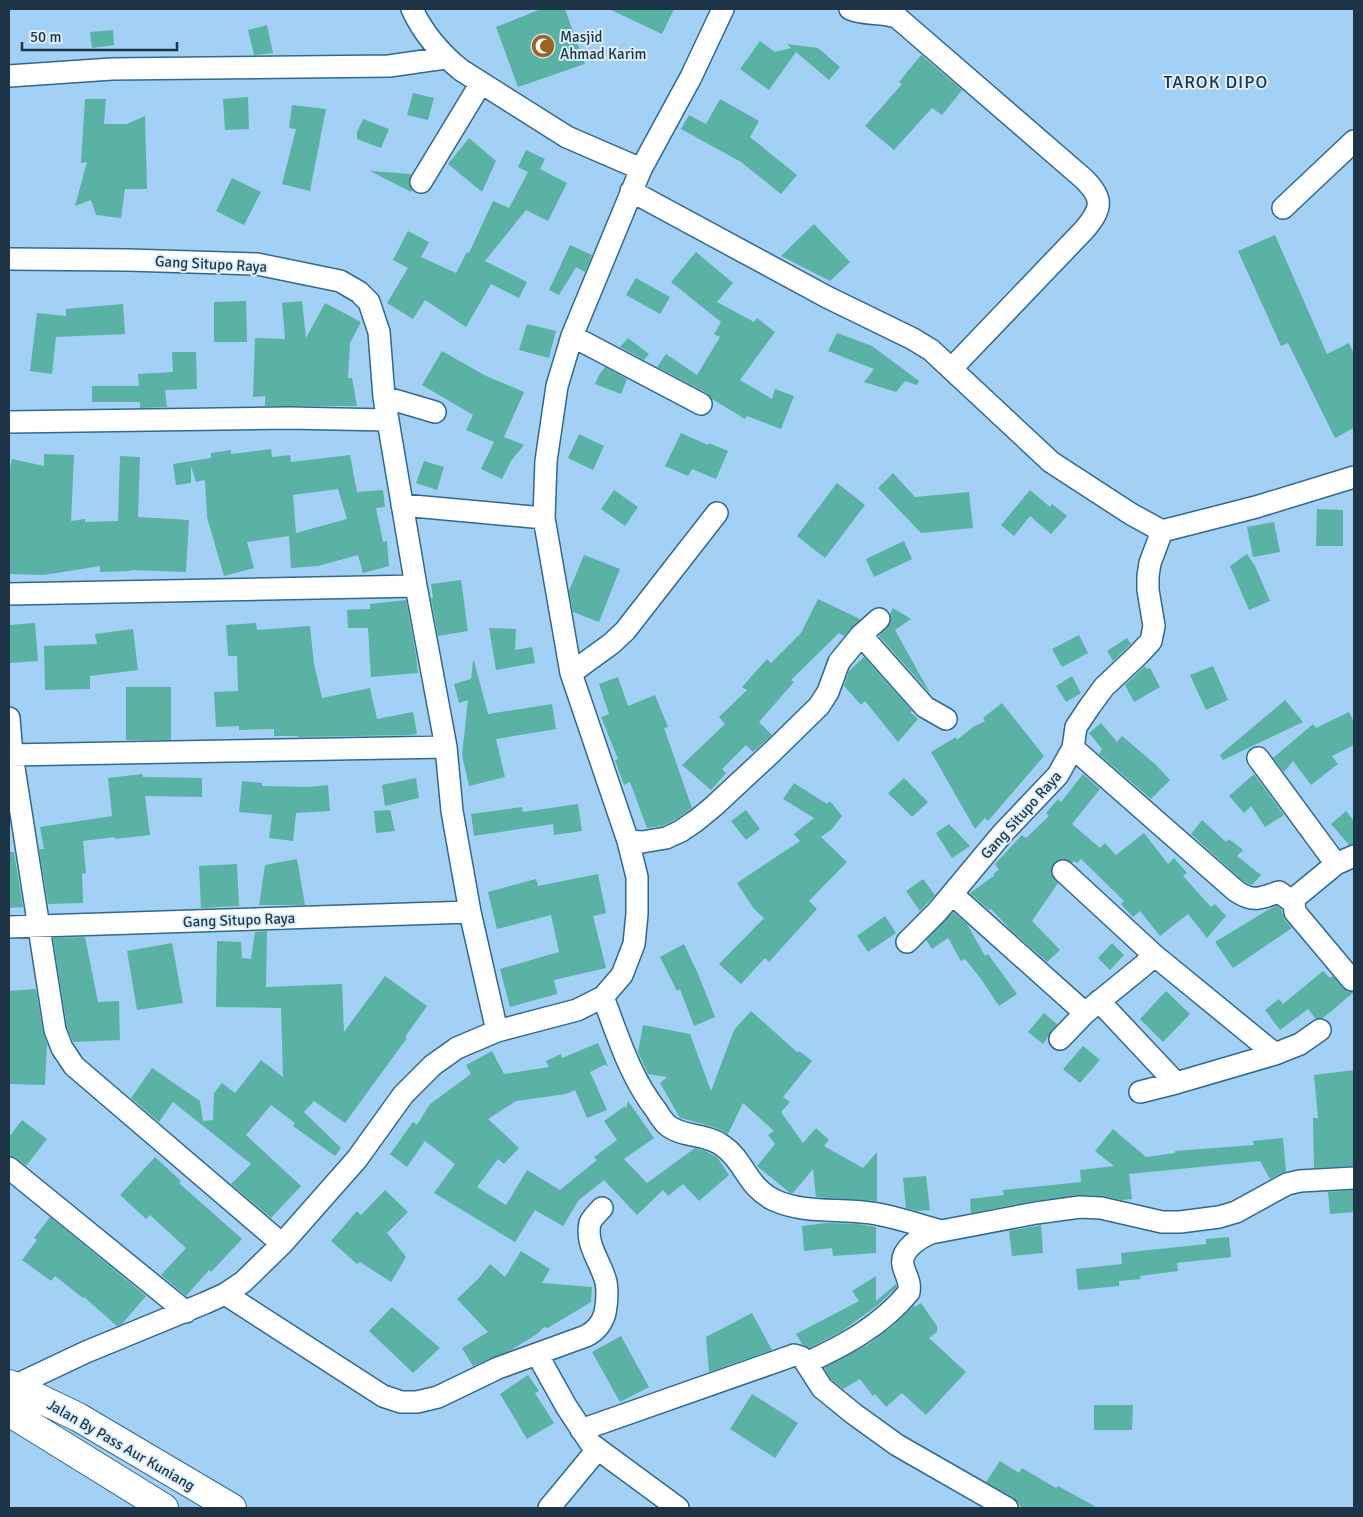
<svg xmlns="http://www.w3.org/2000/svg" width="1363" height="1517" viewBox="0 0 1363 1517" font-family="Signika,sans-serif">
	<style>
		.building { fill: #59b2a4; fill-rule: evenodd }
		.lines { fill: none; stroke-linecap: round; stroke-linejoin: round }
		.minor-casing { stroke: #2f6991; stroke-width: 24 }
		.highway-casing { stroke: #2f6991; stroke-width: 30 }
		.minor { stroke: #fff; stroke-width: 21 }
		.highway { stroke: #fff; stroke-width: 28 }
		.labels { text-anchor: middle; stroke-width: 4; stroke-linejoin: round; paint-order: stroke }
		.poi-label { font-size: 15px; fill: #1c3446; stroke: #ddeefc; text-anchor: start }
		.street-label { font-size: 15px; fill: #1c3446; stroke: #ddeefc }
		.quarter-label { font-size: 18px; letter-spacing: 1px; fill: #1c3446; stroke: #ddeefc }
	</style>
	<rect width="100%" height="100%" fill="#a3d1f5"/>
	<path class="building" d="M 541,9 L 565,9 L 585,64 L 518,87 L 496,27 Z
		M 609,9 L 674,9 L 662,34 Z
		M 267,25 L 273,53 L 254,55 L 248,30 Z
		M 113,30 L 114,45 L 92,48 L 90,32 Z
		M 760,41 L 775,52 L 791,48 L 787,44 L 818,48 L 840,67 L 829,80 L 796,52 L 769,90 L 740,69 Z
		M 921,55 L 962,90 L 942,115 L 932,108 L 894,150 L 865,126 L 902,84 L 899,82 Z
		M 413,93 L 434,98 L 428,120 L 407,115 Z
		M 248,97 L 249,129 L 225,130 L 223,99 Z
		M 85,99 L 106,99 L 104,124 L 127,124 L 145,116 L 147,189 L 125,189 L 121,218 L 96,215 L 91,200 L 75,206 L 87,162 L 81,163 Z
		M 720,99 L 759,121 L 750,137 L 797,175 L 781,194 L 741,162 L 681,129 L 689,115 L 706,124 Z
		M 292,105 L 326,109 L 310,191 L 282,184 L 296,129 L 289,128 Z
		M 363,119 L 389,129 L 381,148 L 357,139 L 357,132 Z
		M 469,138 L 496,161 L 482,192 L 448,164 Z
		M 526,150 L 545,159 L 540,169 L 567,183 L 548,221 L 526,210 L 485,261 L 527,282 L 519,298 L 491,284 L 466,327 L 425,300 L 413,319 L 387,303 L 408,268 L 393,260 L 408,231 L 429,242 L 421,257 L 456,273 L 467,252 L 469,253 L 493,201 L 509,208 L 528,172 L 518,167 Z
		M 370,171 L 411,174 L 409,182 L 412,190 L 411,192 Z
		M 232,178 L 261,192 L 244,225 L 216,211 Z
		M 814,224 L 850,262 L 830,281 L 781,256 Z
		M 1275,235 L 1327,354 L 1349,343 L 1354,354 L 1354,428 L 1335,438 L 1288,343 L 1281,346 L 1238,251 Z
		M 570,245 L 592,255 L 585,272 L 576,267 L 559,295 L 549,290 Z
		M 696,252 L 733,283 L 717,302 L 754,322 L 757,318 L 775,332 L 740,380 L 772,399 L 775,389 L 794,396 L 781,429 L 747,416 L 745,419 L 712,399 L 707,393 L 657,367 L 666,354 L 697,375 L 720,337 L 714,334 L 721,322 L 671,282 Z
		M 636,278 L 670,297 L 660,314 L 626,295 Z
		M 246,301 L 247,342 L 214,342 L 214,302 Z
		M 302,301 L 306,338 L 325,303 L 361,322 L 350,343 L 348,378 L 352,378 L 357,406 L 265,406 L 265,396 L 253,397 L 255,338 L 285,339 L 282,303 Z
		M 123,304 L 125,334 L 56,337 L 52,374 L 30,371 L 37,313 L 66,316 L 66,309 Z
		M 527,324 L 556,331 L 549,358 L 519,350 Z
		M 837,333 L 872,346 L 919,381 L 917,385 L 905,381 L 896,392 L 864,382 L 874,369 L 828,351 Z
		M 628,338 L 649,354 L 644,360 L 620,347 Z
		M 442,351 L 486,376 L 524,392 L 504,437 L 524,445 L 511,461 L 502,479 L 481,469 L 494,442 L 466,430 L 473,415 L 422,385 Z
		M 172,352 L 196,352 L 197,389 L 165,390 L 167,407 L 140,408 L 140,402 L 92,402 L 92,386 L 139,386 L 138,374 L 173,372 Z
		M 605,367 L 627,379 L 621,394 L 595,384 L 599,375 Z
		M 681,433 L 708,445 L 709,443 L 728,451 L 716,479 L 692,469 L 688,476 L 665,466 Z
		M 579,434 L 604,446 L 593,470 L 568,458 Z
		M 271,449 L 272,457 L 290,455 L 291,462 L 350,455 L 357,492 L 383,490 L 385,507 L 376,508 L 383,542 L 387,541 L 389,566 L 363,573 L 358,555 L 318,566 L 291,568 L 289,536 L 247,542 L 254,568 L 224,576 L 207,517 L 205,480 L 196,482 L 191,466 L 191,483 L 176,485 L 173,464 L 211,458 L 211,453 L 231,450 L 231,454 ZM 338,489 L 347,519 L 296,533 L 293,495 Z
		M 44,454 L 74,455 L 71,521 L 85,519 L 85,522 L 118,521 L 120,456 L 140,457 L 138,517 L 189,520 L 186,572 L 131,570 L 131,571 L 100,572 L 100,566 L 44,575 L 9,574 L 9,474 L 12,459 L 44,466 Z
		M 424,461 L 444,467 L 437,490 L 416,483 Z
		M 893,473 L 915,497 L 969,492 L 973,528 L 921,533 L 878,488 Z
		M 837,483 L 865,505 L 825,558 L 797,536 Z
		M 614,490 L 638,507 L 625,526 L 601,509 Z
		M 1030,490 L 1050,507 L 1052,504 L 1067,516 L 1051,534 L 1030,516 L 1014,536 L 1001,525 Z
		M 1317,509 L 1343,510 L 1343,546 L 1316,546 Z
		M 1274,522 L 1280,552 L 1253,557 L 1247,527 Z
		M 904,541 L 912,559 L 874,577 L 866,559 Z
		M 1247,554 L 1255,566 L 1270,601 L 1249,610 L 1230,566 Z
		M 584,555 L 620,569 L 599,622 L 573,612 L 569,591 Z
		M 461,580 L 468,631 L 438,636 L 431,598 L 433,598 L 431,584 Z
		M 818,599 L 860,619 L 844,636 L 839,633 L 791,680 L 794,682 L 759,722 L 772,735 L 753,752 L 746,745 L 722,769 L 726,773 L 711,790 L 682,765 L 725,724 L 719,717 L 747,690 L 742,687 L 767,659 L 771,663 L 801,633 Z
		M 406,600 L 416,655 L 418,673 L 371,677 L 368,628 L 348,628 L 347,610 L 370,609 L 370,604 Z
		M 893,608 L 911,619 L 895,630 L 930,693 L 879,636 L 891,623 L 890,614 Z
		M 35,623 L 38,661 L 9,663 L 9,625 Z
		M 256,623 L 257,630 L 310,626 L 314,664 L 322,698 L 370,688 L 377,719 L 413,712 L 417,734 L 409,735 L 298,737 L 298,736 L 274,736 L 274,729 L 239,730 L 239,726 L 216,727 L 214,692 L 238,691 L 237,656 L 228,656 L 226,625 Z
		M 489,628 L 516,629 L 515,650 L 532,647 L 535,663 L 496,670 Z
		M 133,629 L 138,670 L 90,676 L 90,689 L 45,690 L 44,646 L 97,644 L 95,634 Z
		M 1079,635 L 1088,653 L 1062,667 L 1052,649 Z
		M 1127,638 L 1131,644 L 1113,661 L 1107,651 Z
		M 864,657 L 912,711 L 910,712 L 918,719 L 898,742 L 865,701 L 861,705 L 844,686 L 849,671 Z
		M 473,661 L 474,661 L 488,714 L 552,704 L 556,729 L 496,739 L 505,777 L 469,786 L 462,755 L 468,700 L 459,703 L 454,684 L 471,679 Z
		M 1145,666 L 1147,669 L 1150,668 L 1160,687 L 1134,702 L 1125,685 Z
		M 1213,666 L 1228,700 L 1206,710 L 1190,675 Z
		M 1072,676 L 1081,693 L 1066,702 L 1056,686 Z
		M 618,677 L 628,706 L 655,695 L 668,727 L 664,728 L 692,808 L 675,820 L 662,826 L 647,828 L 630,782 L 624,785 L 615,760 L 618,759 L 601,717 L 609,714 L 599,684 Z
		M 126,687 L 171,687 L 171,740 L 126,740 Z
		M 1285,700 L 1303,722 L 1223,760 L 1220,755 Z
		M 1002,703 L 1044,756 L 988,821 L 985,818 L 975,829 L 931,752 L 956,737 L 957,740 L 973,727 L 985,721 L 983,718 Z
		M 1349,712 L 1354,722 L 1354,745 L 1332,756 L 1338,764 L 1311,785 L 1293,761 L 1284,772 L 1273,758 L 1313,724 L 1316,728 Z
		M 1101,723 L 1117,742 L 1122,736 L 1155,764 L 1170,780 L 1151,799 L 1099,754 L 1102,749 L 1089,733 Z
		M 142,774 L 143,777 L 202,778 L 202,797 L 145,796 L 150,835 L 115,839 L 115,837 L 83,841 L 86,873 L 82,874 L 83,903 L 48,904 L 39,849 L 44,849 L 40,827 L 112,816 L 108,778 Z
		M 1083,774 L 1100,789 L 1072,824 L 1100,848 L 1105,843 L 1116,855 L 1144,833 L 1168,864 L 1174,858 L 1187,873 L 1183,876 L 1211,907 L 1215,904 L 1226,916 L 1207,938 L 1188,914 L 1160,936 L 1140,911 L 1133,917 L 1121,904 L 1124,901 L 1081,859 L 1077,863 L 1074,861 L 1072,863 L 1065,859 L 1059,859 L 1054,863 L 1051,868 L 1051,874 L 1058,883 L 1032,921 L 1060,950 L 1047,962 L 1011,930 L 991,909 L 989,910 L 970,893 L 995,875 L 993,874 L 999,870 L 995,864 L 1022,835 L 1026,838 L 1049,816 L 1046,813 L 1058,799 L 1061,802 Z
		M 1254,774 L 1284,815 L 1265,827 L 1251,806 L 1244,813 L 1229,796 Z
		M 416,778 L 419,798 L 385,806 L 382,785 Z
		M 904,778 L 928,802 L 912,817 L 888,793 Z
		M 242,781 L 262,783 L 262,786 L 309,787 L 328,785 L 330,811 L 296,813 L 293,841 L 269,838 L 272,815 L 239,812 Z
		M 794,783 L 827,804 L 830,801 L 842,816 L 832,829 L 821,837 L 847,862 L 809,901 L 817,909 L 769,962 L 765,958 L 741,984 L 719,964 L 764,918 L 754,909 L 737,883 L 800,841 L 794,834 L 814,818 L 783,799 Z
		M 578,804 L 582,831 L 554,835 L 553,824 L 474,836 L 471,814 L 522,807 L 523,812 Z
		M 390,810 L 395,831 L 376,833 L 374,811 Z
		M 746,810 L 760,829 L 746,840 L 731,821 Z
		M 1346,811 L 1354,821 L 1354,844 L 1349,845 L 1331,824 Z
		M 1202,820 L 1226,842 L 1229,839 L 1243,850 L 1237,856 L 1261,875 L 1252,885 L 1243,881 L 1191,834 Z
		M 949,824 L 970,846 L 952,858 L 936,833 Z
		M 9,852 L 14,852 L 23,907 L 9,908 Z
		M 297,859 L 305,905 L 259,905 L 265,865 Z
		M 237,864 L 239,906 L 201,908 L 199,866 Z
		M 598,874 L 606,913 L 593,916 L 606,968 L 554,980 L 557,994 L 510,1007 L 500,969 L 559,952 L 551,915 L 497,929 L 488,892 L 536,879 L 538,886 Z
		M 923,879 L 935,895 L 920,911 L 906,891 Z
		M 1277,906 L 1281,909 L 1285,920 L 1292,928 L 1233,968 L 1215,942 L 1271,908 Z
		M 953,912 L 967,924 L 985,956 L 988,954 L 1017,994 L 999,1006 L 981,979 L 965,959 L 961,961 L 948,938 L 932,949 L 926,940 Z
		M 885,916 L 896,933 L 868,952 L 857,936 Z
		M 267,931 L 266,987 L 342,984 L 344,1032 L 385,976 L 427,1006 L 405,1037 L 407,1038 L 345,1123 L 314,1101 L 304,1112 L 341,1148 L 335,1156 L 293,1126 L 295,1123 L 271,1105 L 246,1135 L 301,1186 L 271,1218 L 231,1184 L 251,1164 L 173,1102 L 159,1122 L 131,1098 L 152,1068 L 200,1101 L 203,1121 L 213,1120 L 214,1093 L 222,1083 L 235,1093 L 261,1060 L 283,1077 L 281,1008 L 216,1007 L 217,941 L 241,942 L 242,958 L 251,959 L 255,932 Z
		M 85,937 L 98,1002 L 119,1001 L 120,1040 L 73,1042 L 67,1027 L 53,938 Z
		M 172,943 L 183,1003 L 137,1010 L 127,951 Z
		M 1112,943 L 1124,955 L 1110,970 L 1098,958 Z
		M 684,944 L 699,976 L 715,1017 L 694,1026 L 680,989 L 677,991 L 660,957 Z
		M 1323,971 L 1330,978 L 1333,976 L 1343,988 L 1348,992 L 1354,992 L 1323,1018 L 1316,1019 L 1308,1009 L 1280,1030 L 1265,1010 L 1279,999 L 1283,1004 Z
		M 36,989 L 43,1032 L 47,1044 L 45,1085 L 9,1084 L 9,991 Z
		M 1166,991 L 1190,1014 L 1163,1042 L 1140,1019 Z
		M 751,1011 L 798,1053 L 799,1051 L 812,1061 L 783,1097 L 790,1102 L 781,1112 L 803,1143 L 816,1128 L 829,1140 L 824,1146 L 863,1168 L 877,1152 L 877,1201 L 816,1197 L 813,1169 L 793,1193 L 790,1193 L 757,1166 L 775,1144 L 768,1135 L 774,1131 L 743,1103 L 728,1134 L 714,1127 L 680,1118 L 660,1083 L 667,1077 L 648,1074 L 638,1052 L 643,1025 L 690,1034 L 711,1091 L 734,1030 Z
		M 1044,1013 L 1057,1024 L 1043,1044 L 1028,1032 Z
		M 598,1043 L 608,1066 L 604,1065 L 590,1072 L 607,1110 L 587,1118 L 575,1090 L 566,1094 L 516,1101 L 488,1119 L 519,1148 L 504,1164 L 498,1159 L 477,1187 L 506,1205 L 527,1170 L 560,1190 L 597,1160 L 594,1157 L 617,1140 L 604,1121 L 625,1106 L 626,1109 L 628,1101 L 654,1138 L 624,1159 L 647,1183 L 695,1148 L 705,1151 L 717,1157 L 729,1175 L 699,1201 L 683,1184 L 668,1196 L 663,1190 L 637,1215 L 604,1180 L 579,1200 L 563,1226 L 535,1210 L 515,1242 L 434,1193 L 455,1164 L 425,1141 L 407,1167 L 390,1154 L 413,1122 L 417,1125 L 430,1104 L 471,1074 L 466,1065 L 492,1051 L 504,1074 L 549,1067 L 546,1061 L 561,1054 L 562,1058 Z
		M 1083,1046 L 1100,1060 L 1080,1083 L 1063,1069 Z
		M 1354,1070 L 1354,1166 L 1314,1168 L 1313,1118 L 1318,1118 L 1314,1075 Z
		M 22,1120 L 47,1139 L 26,1166 L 16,1158 L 9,1156 L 9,1137 Z
		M 1113,1129 L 1146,1157 L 1175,1153 L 1175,1151 L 1254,1145 L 1253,1141 L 1283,1138 L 1286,1171 L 1270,1179 L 1260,1161 L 1129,1174 L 1132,1199 L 1122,1200 L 1102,1196 L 1078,1195 L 1034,1201 L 971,1213 L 970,1199 L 1004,1195 L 1003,1190 L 1081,1182 L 1080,1170 L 1114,1166 L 1095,1151 Z
		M 155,1157 L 181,1181 L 179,1183 L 242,1239 L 211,1272 L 209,1270 L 186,1296 L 161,1275 L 186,1248 L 150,1215 L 146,1219 L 120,1195 Z
		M 926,1176 L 930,1210 L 917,1211 L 906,1208 L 903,1178 Z
		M 385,1190 L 408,1212 L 387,1233 L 406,1257 L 391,1282 L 360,1262 L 357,1264 L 331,1241 L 357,1211 L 361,1215 Z
		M 1354,1190 L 1354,1212 L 1330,1214 L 1328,1192 Z
		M 50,1217 L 146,1296 L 122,1324 L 117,1326 L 84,1297 L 83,1298 L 55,1276 L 51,1281 L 22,1260 L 37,1240 L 34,1238 Z
		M 826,1223 L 858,1224 L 876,1227 L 876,1253 L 833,1256 L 832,1248 L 804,1251 L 802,1226 Z
		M 1041,1225 L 1043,1253 L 1012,1256 L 1009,1231 Z
		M 1229,1237 L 1231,1257 L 1177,1263 L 1178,1271 L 1140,1276 L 1141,1279 L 1119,1281 L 1119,1286 L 1078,1290 L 1076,1269 L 1122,1264 L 1121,1253 L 1206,1244 L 1206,1239 Z
		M 521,1251 L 550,1269 L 542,1283 L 592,1287 L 591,1302 L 548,1328 L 544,1327 L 537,1334 L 511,1350 L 473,1366 L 462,1348 L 488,1332 L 457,1299 L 479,1278 L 490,1264 L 505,1277 Z
		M 876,1276 L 876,1301 L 896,1284 L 897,1287 L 878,1305 L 842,1331 L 809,1348 L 802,1344 L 796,1334 L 859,1301 L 852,1291 Z
		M 921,1303 L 937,1326 L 937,1332 L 929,1338 L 966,1372 L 926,1415 L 902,1393 L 886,1407 L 875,1394 L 873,1396 L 860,1379 L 843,1389 L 831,1380 L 824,1368 L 869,1344 L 894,1325 L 914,1305 L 915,1307 Z
		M 392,1307 L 440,1348 L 413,1373 L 369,1331 Z
		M 752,1313 L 772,1350 L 709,1372 L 706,1337 Z
		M 621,1336 L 649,1387 L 620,1402 L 592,1352 Z
		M 528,1375 L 539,1391 L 535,1393 L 554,1423 L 527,1439 L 500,1394 Z
		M 752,1394 L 798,1423 L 775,1458 L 730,1429 Z
		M 1094,1405 L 1133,1405 L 1132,1430 L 1094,1430 Z
		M 1000,1461 L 1019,1473 L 1022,1468 L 1056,1488 L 1058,1486 L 1098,1508 L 1022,1508 L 1013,1497 L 986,1482 Z"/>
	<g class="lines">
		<g class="minor-casing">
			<path id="minor" d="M 412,9 C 423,33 440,53 461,70 L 567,137 L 641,169
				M 850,9 C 866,16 883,11 898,18 L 1084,179 C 1104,199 1102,208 1085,229 L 952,368
				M 9,76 L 112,69 L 389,66 L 445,58
				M 421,182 L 481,83
				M 631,191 L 827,297 L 913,339 L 931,350 L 1051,462 L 1131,514 L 1162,531 L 1150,563 L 1148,576 L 1148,590 L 1154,626 L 1151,641 L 1138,655 L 1104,687 L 1090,706 L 1076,727 L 1073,748 L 1058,775 L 1002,834 L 937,912 L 907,942
				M 1283,208 L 1354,141
				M 9,259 L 128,260 L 257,264 L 340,281 L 359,292 L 369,302 L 379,332 L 384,397 L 416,586 L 9,594
				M 572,336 L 701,404
				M 384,397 L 435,412
				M 9,422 L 288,418 L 388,420
				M 402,505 L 544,518
				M 1162,531 L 1256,507 L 1354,477
				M 416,586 L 446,747 L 452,811 L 470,912 L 497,1031
				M 861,635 L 925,707 L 946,719
				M 571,673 L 611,644 L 625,631 L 717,513
				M 9,718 L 12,755 L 55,1030 L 62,1048 L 74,1066 L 282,1244
				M 1073,748 L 1236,891 C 1254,903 1260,898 1279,892 L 1294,903
				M 9,755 L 446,747
				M 1258,758 L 1336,864
				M 628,841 L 642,842 L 666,838 L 681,831 L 697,820 L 714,806 L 772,752 L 819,706 L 828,692 L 839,662 L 861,635 L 879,619
				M 952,894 L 1085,1013
				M 9,927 L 470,912
				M 1154,955 L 1275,1054
				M 1352,980 L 1295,912 L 1294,903 L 1296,897 L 1336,864 L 1354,856
				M 603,997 C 618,1036 630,1077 656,1110 C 659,1115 663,1121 667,1125 C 683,1138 706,1133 723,1146 C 745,1161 746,1186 774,1200 C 804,1214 839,1208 871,1213 C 894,1216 918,1225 941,1231
				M 1099,1001 L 1176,1083
				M 1060,1039 L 1085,1013 L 1144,965 L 1154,955 L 1063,871
				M 1140,1092 L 1176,1083 L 1275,1054 L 1300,1044 L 1320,1030
				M 9,1168 L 186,1312
				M 225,1294 L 383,1396 L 401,1402 L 417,1402 L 438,1397 L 498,1368 L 586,1336 C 596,1331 602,1324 605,1313 C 607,1302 608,1293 606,1282 C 601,1262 585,1245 590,1223 C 592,1218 598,1212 602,1208
				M 537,1354 L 566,1406 L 591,1444 L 678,1508
				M 806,1363 L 822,1388 L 854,1414 L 897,1445 L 1007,1508
				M 14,1386 L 86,1352 L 205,1303 L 225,1294 L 243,1282 L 282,1244 L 357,1159 L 403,1095 L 433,1065 L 457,1048 L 497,1031 L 577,1010 L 603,997 L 622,975 L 634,944 L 637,914 L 637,877 L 628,841 L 571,673 L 544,518 L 546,461 L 557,386 L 572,336 L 641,169 L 691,77 L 723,9
				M 581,1430 L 786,1358 L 794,1355 L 801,1357 L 806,1363 C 845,1345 881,1326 909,1292 C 911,1281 905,1275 903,1265 C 900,1250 919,1238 931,1233 L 1036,1213 L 1080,1207 L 1101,1208 L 1162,1222 L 1180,1222 L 1219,1217 L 1236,1212 L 1287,1184 L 1300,1181 L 1354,1178
				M 549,1508 L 597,1450"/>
		</g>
		<g class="highway-casing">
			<path id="highway" d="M 9,1384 L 78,1417 L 232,1508
				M 9,1412 L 164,1508"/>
		</g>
		<use href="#minor" class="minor"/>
		<use href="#highway" class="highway"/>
	</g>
	<defs>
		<g id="mosque-disc" transform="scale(1.25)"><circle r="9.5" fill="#9e6225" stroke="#ddeefc"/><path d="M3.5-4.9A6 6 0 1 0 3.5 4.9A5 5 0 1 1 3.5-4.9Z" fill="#fff"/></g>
	</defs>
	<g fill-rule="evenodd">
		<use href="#mosque-disc" x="543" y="46"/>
	</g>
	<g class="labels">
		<g class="poi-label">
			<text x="560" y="42">Masjid<tspan x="560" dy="17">Ahmad Karim</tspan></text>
		</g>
		<g class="street-label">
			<text transform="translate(211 264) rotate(3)" y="5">Gang Situpo Raya</text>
			<text transform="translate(1021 815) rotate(-48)" y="5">Gang Situpo Raya</text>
			<text transform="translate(239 920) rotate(-2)" y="5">Gang Situpo Raya</text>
			<text transform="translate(121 1445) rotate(30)" y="5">Jalan By Pass Aur Kuniang</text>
		</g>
		<g class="quarter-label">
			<text x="1216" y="88">TAROK DIPO</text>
		</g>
	</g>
	<rect width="1363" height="1517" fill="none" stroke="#1c3446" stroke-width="20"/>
	<path d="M22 42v8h155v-8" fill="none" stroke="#1c3446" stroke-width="2.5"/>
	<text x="30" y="42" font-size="15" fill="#1c3446" stroke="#ddeefc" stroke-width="4" paint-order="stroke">50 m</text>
</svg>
